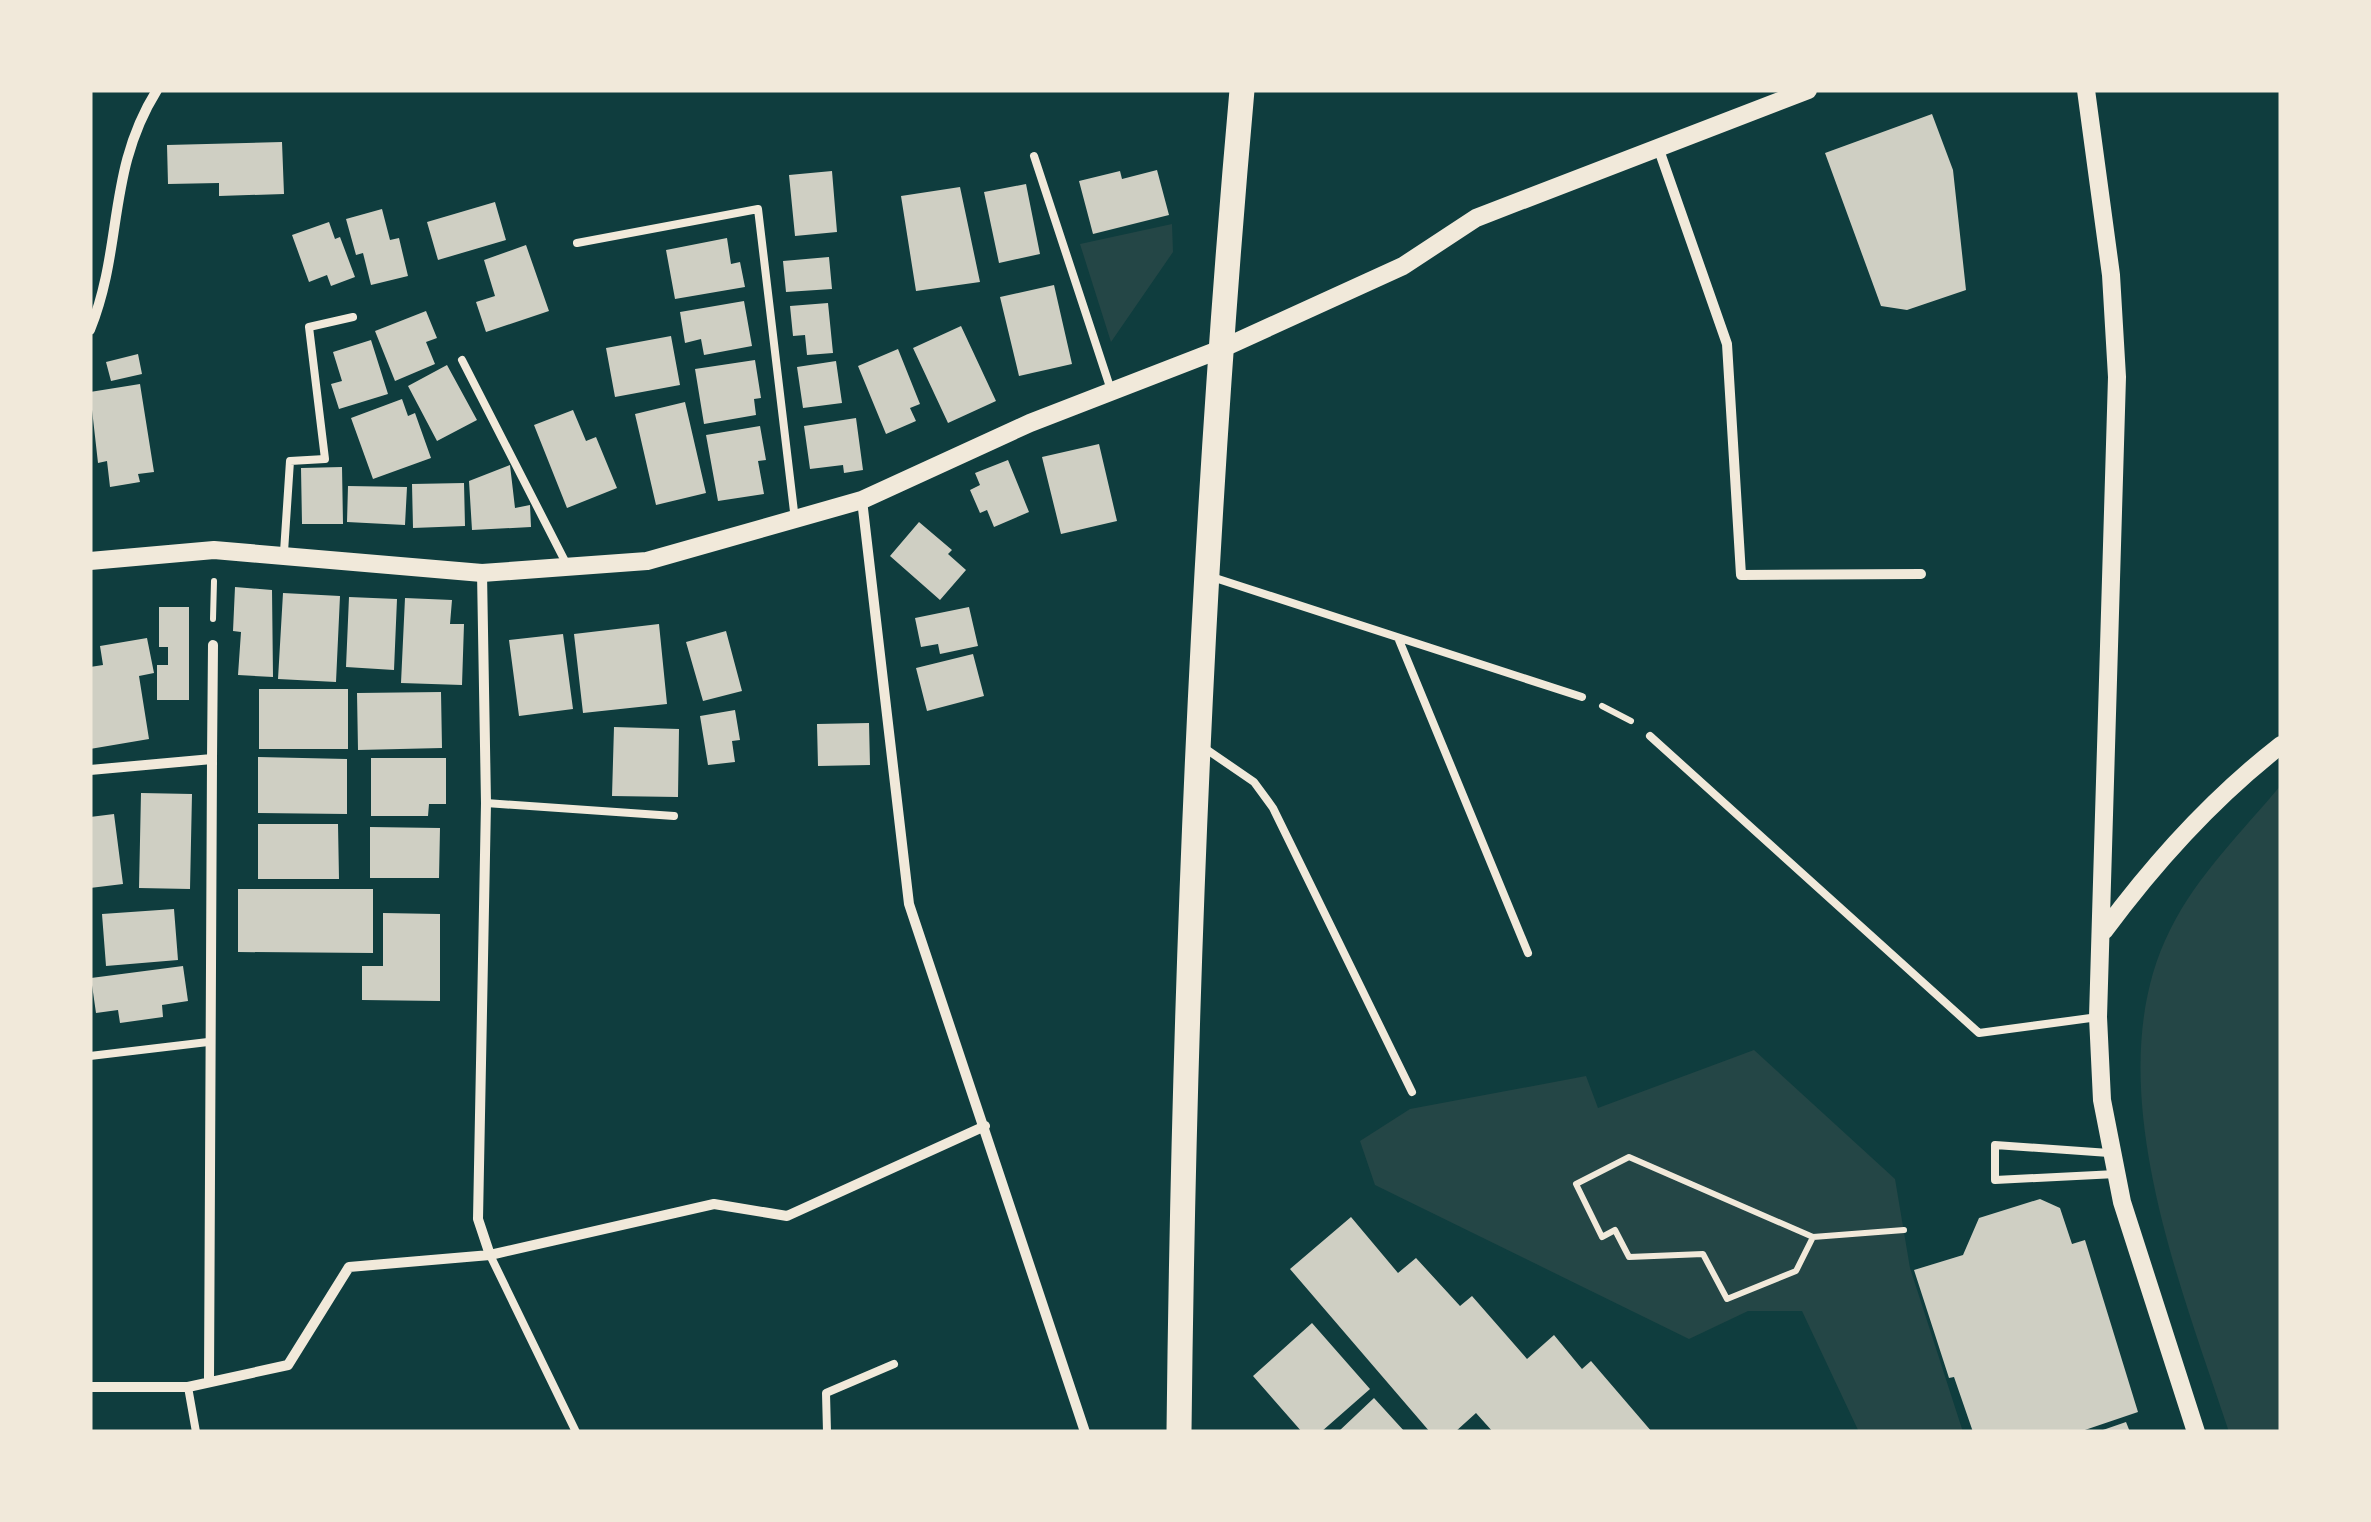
<svg xmlns="http://www.w3.org/2000/svg" width="2371" height="1522" viewBox="0 0 2371 1522" font-family="'Golos Text',sans-serif">
	<style>
		.green { fill: #244646 }
		.building { fill: #cfcfc3 }
		.lines { fill: none; stroke-linecap: round; stroke-linejoin: round }
		.path { stroke: #f1e9da; stroke-width: 6 }
		.service { stroke: #f1e9da; stroke-width: 8 }
		.minor { stroke: #f1e9da; stroke-width: 10 }
		.tertiary { stroke: #f1e9da; stroke-width: 18 }
		.primary { stroke: #f1e9da; stroke-width: 25 }
	</style>
	<rect width="100%" height="100%" fill="#0f3d3e"/>
	<path class="green" d="M 1172,224 L 1173,252 L 1111,342 L 1080,244 Z
		M 2281,785 L 2281,1432 L 2229,1432 C 2181,1286 2095,1079 2170,930 C 2198,874 2242,832 2281,785 Z
		M 1754,1050 L 1895,1179 L 1910,1268 L 1963,1432 L 1859,1432 L 1802,1311 L 1748,1311 L 1689,1339 L 1375,1185 L 1360,1141 L 1410,1109 L 1586,1076 L 1598,1108 Z"/>
	<path class="building" d="M 1932,114 L 1953,170 L 1966,290 L 1907,310 L 1881,306 L 1825,153 Z
		M 282,142 L 284,194 L 219,196 L 219,183 L 168,184 L 167,145 Z
		M 1157,170 L 1169,215 L 1093,234 L 1079,181 L 1120,171 L 1122,179 Z
		M 832,171 L 837,232 L 795,236 L 789,175 Z
		M 1026,184 L 1040,254 L 999,263 L 984,192 Z
		M 960,187 L 980,282 L 916,291 L 901,196 Z
		M 495,202 L 506,240 L 438,260 L 427,222 Z
		M 382,209 L 390,240 L 399,238 L 408,276 L 371,285 L 363,253 L 356,255 L 346,219 Z
		M 329,222 L 335,239 L 340,237 L 355,277 L 331,286 L 327,275 L 309,282 L 292,235 Z
		M 727,238 L 731,264 L 740,262 L 745,287 L 675,299 L 666,250 Z
		M 526,245 L 549,311 L 486,332 L 476,302 L 495,296 L 484,260 Z
		M 829,257 L 832,289 L 786,292 L 783,261 Z
		M 1054,285 L 1072,364 L 1019,376 L 1000,297 Z
		M 744,301 L 752,346 L 704,355 L 701,339 L 685,343 L 680,312 Z
		M 828,303 L 833,353 L 807,355 L 805,335 L 793,336 L 790,306 Z
		M 426,311 L 437,338 L 426,342 L 435,364 L 395,381 L 375,331 Z
		M 961,326 L 996,401 L 948,423 L 913,348 Z
		M 671,336 L 680,385 L 615,397 L 606,348 Z
		M 371,340 L 388,394 L 339,409 L 331,384 L 342,381 L 333,352 Z
		M 898,349 L 920,404 L 910,408 L 916,421 L 886,434 L 858,366 Z
		M 138,354 L 142,374 L 111,381 L 106,362 Z
		M 755,360 L 761,398 L 754,399 L 756,415 L 704,424 L 695,369 Z
		M 836,361 L 842,403 L 803,408 L 797,367 Z
		M 447,365 L 477,420 L 437,441 L 408,386 Z
		M 140,384 L 154,472 L 138,474 L 140,482 L 110,487 L 107,461 L 98,463 L 90,392 Z
		M 402,399 L 408,416 L 415,413 L 431,458 L 373,479 L 351,418 Z
		M 685,402 L 706,493 L 656,505 L 635,414 Z
		M 573,410 L 586,441 L 596,437 L 617,488 L 567,508 L 534,425 Z
		M 856,418 L 863,470 L 844,473 L 843,465 L 810,469 L 804,426 Z
		M 760,426 L 766,460 L 758,461 L 764,494 L 718,501 L 706,435 Z
		M 1099,444 L 1117,521 L 1061,534 L 1042,457 Z
		M 1008,460 L 1029,512 L 994,527 L 987,510 L 980,513 L 970,490 L 980,485 L 975,473 Z
		M 510,465 L 515,508 L 530,505 L 531,527 L 472,530 L 469,481 Z
		M 342,467 L 343,524 L 302,524 L 301,468 Z
		M 464,483 L 465,526 L 413,528 L 412,484 Z
		M 348,486 L 407,487 L 405,525 L 347,522 Z
		M 919,522 L 952,550 L 948,554 L 966,570 L 940,600 L 890,556 Z
		M 235,587 L 272,590 L 273,677 L 238,675 L 241,632 L 233,631 Z
		M 283,593 L 340,596 L 336,682 L 278,679 Z
		M 349,597 L 397,599 L 394,670 L 346,667 Z
		M 405,598 L 452,600 L 450,624 L 464,624 L 462,685 L 401,683 Z
		M 159,607 L 189,607 L 189,700 L 157,700 L 157,665 L 168,665 L 168,647 L 159,647 Z
		M 969,607 L 978,646 L 940,654 L 938,644 L 921,647 L 915,618 Z
		M 659,624 L 667,704 L 583,713 L 574,634 Z
		M 726,631 L 742,691 L 703,701 L 686,642 Z
		M 563,634 L 573,709 L 519,716 L 509,640 Z
		M 147,638 L 154,673 L 139,676 L 149,739 L 90,749 L 90,667 L 103,665 L 100,646 Z
		M 973,654 L 984,696 L 927,711 L 916,668 Z
		M 259,689 L 348,689 L 348,749 L 259,749 Z
		M 441,692 L 442,748 L 358,750 L 357,693 Z
		M 735,710 L 740,740 L 732,741 L 735,762 L 708,765 L 700,716 Z
		M 869,723 L 870,765 L 818,766 L 817,724 Z
		M 614,727 L 679,729 L 678,797 L 612,796 Z
		M 258,757 L 347,759 L 347,814 L 258,813 Z
		M 371,758 L 446,758 L 446,804 L 429,804 L 428,816 L 371,816 Z
		M 141,793 L 192,794 L 190,889 L 139,888 Z
		M 114,814 L 123,884 L 90,888 L 90,817 Z
		M 258,824 L 338,824 L 339,879 L 258,879 Z
		M 370,827 L 440,828 L 439,878 L 370,878 Z
		M 238,889 L 373,889 L 373,953 L 238,952 Z
		M 174,909 L 178,960 L 106,966 L 102,914 Z
		M 383,913 L 440,914 L 440,1001 L 362,1000 L 362,966 L 383,966 Z
		M 183,966 L 188,1001 L 162,1005 L 163,1017 L 120,1023 L 118,1010 L 96,1013 L 91,978 Z
		M 2040,1199 L 2060,1208 L 2072,1244 L 2085,1240 L 2138,1412 L 2079,1432 L 1973,1432 L 1954,1377 L 1949,1378 L 1914,1270 L 1963,1255 L 1979,1218 Z
		M 1351,1217 L 1398,1273 L 1416,1258 L 1460,1306 L 1472,1296 L 1527,1359 L 1554,1335 L 1582,1369 L 1591,1361 L 1652,1432 L 1493,1432 L 1476,1413 L 1455,1432 L 1430,1432 L 1290,1269 Z
		M 1312,1323 L 1370,1389 L 1321,1432 L 1302,1432 L 1253,1376 Z
		M 1374,1398 L 1405,1432 L 1338,1432 Z
		M 2126,1422 L 2130,1432 L 2100,1432 L 2100,1431 Z"/>
	<g class="lines">
		<path class="path" d="M 213,619 L 214,581
			M 1602,706 L 1631,721
			M 1813,1237 L 1796,1271 L 1727,1299 L 1703,1254 L 1629,1257 L 1615,1230 L 1602,1237 L 1576,1184 L 1629,1157 L 1813,1237 L 1904,1230"/>
		<path class="service" d="M 1034,156 L 1111,390
			M 577,243 L 758,209 L 795,520
			M 462,360 L 567,565
			M 284,552 L 290,461 L 325,459 L 309,327 L 353,317
			M 1212,577 L 1582,697
			M 1399,640 L 1528,953
			M 1650,736 L 1979,1033 L 2098,1017
			M 1203,747 L 1254,782 L 1273,808 L 1412,1092
			M 486,803 L 674,816
			M 90,1056 L 208,1042
			M 2109,1153 L 1995,1145 L 1995,1180 L 2116,1174
			M 490,1255 L 576,1432
			M 188,1387 L 196,1432
			M 827,1432 L 826,1393 L 894,1364"/>
		<path class="minor" d="M 1658,147 L 1727,344 L 1741,575 L 1921,574
			M 90,330 C 124,245 106,172 157,90
			M 862,500 L 909,904 L 1085,1432
			M 482,573 L 486,803 L 478,1219 L 490,1255
			M 212,759 L 213,645
			M 90,770 L 212,759 L 209,1381
			M 90,1387 L 188,1387 L 288,1365 L 349,1267 L 490,1255 L 714,1204 L 787,1216 L 985,1126"/>
		<path class="tertiary" d="M 2086,90 L 2111,275 L 2117,377 L 2098,1017 L 2102,1100 L 2122,1202 L 2196,1432
			M 90,561 L 214,550 L 482,573 L 647,561 L 862,500 L 1030,423 L 1221,349 L 1403,266 L 1476,218 L 1808,90
			M 2104,931 C 2155,862 2213,798 2281,745"/>
		<path class="primary" d="M 1179,1432 C 1184,984 1202,536 1242,90"/>
	</g>
	<rect width="2371" height="1522" fill="none" stroke="#f1e9da" stroke-width="185"/>
</svg>
